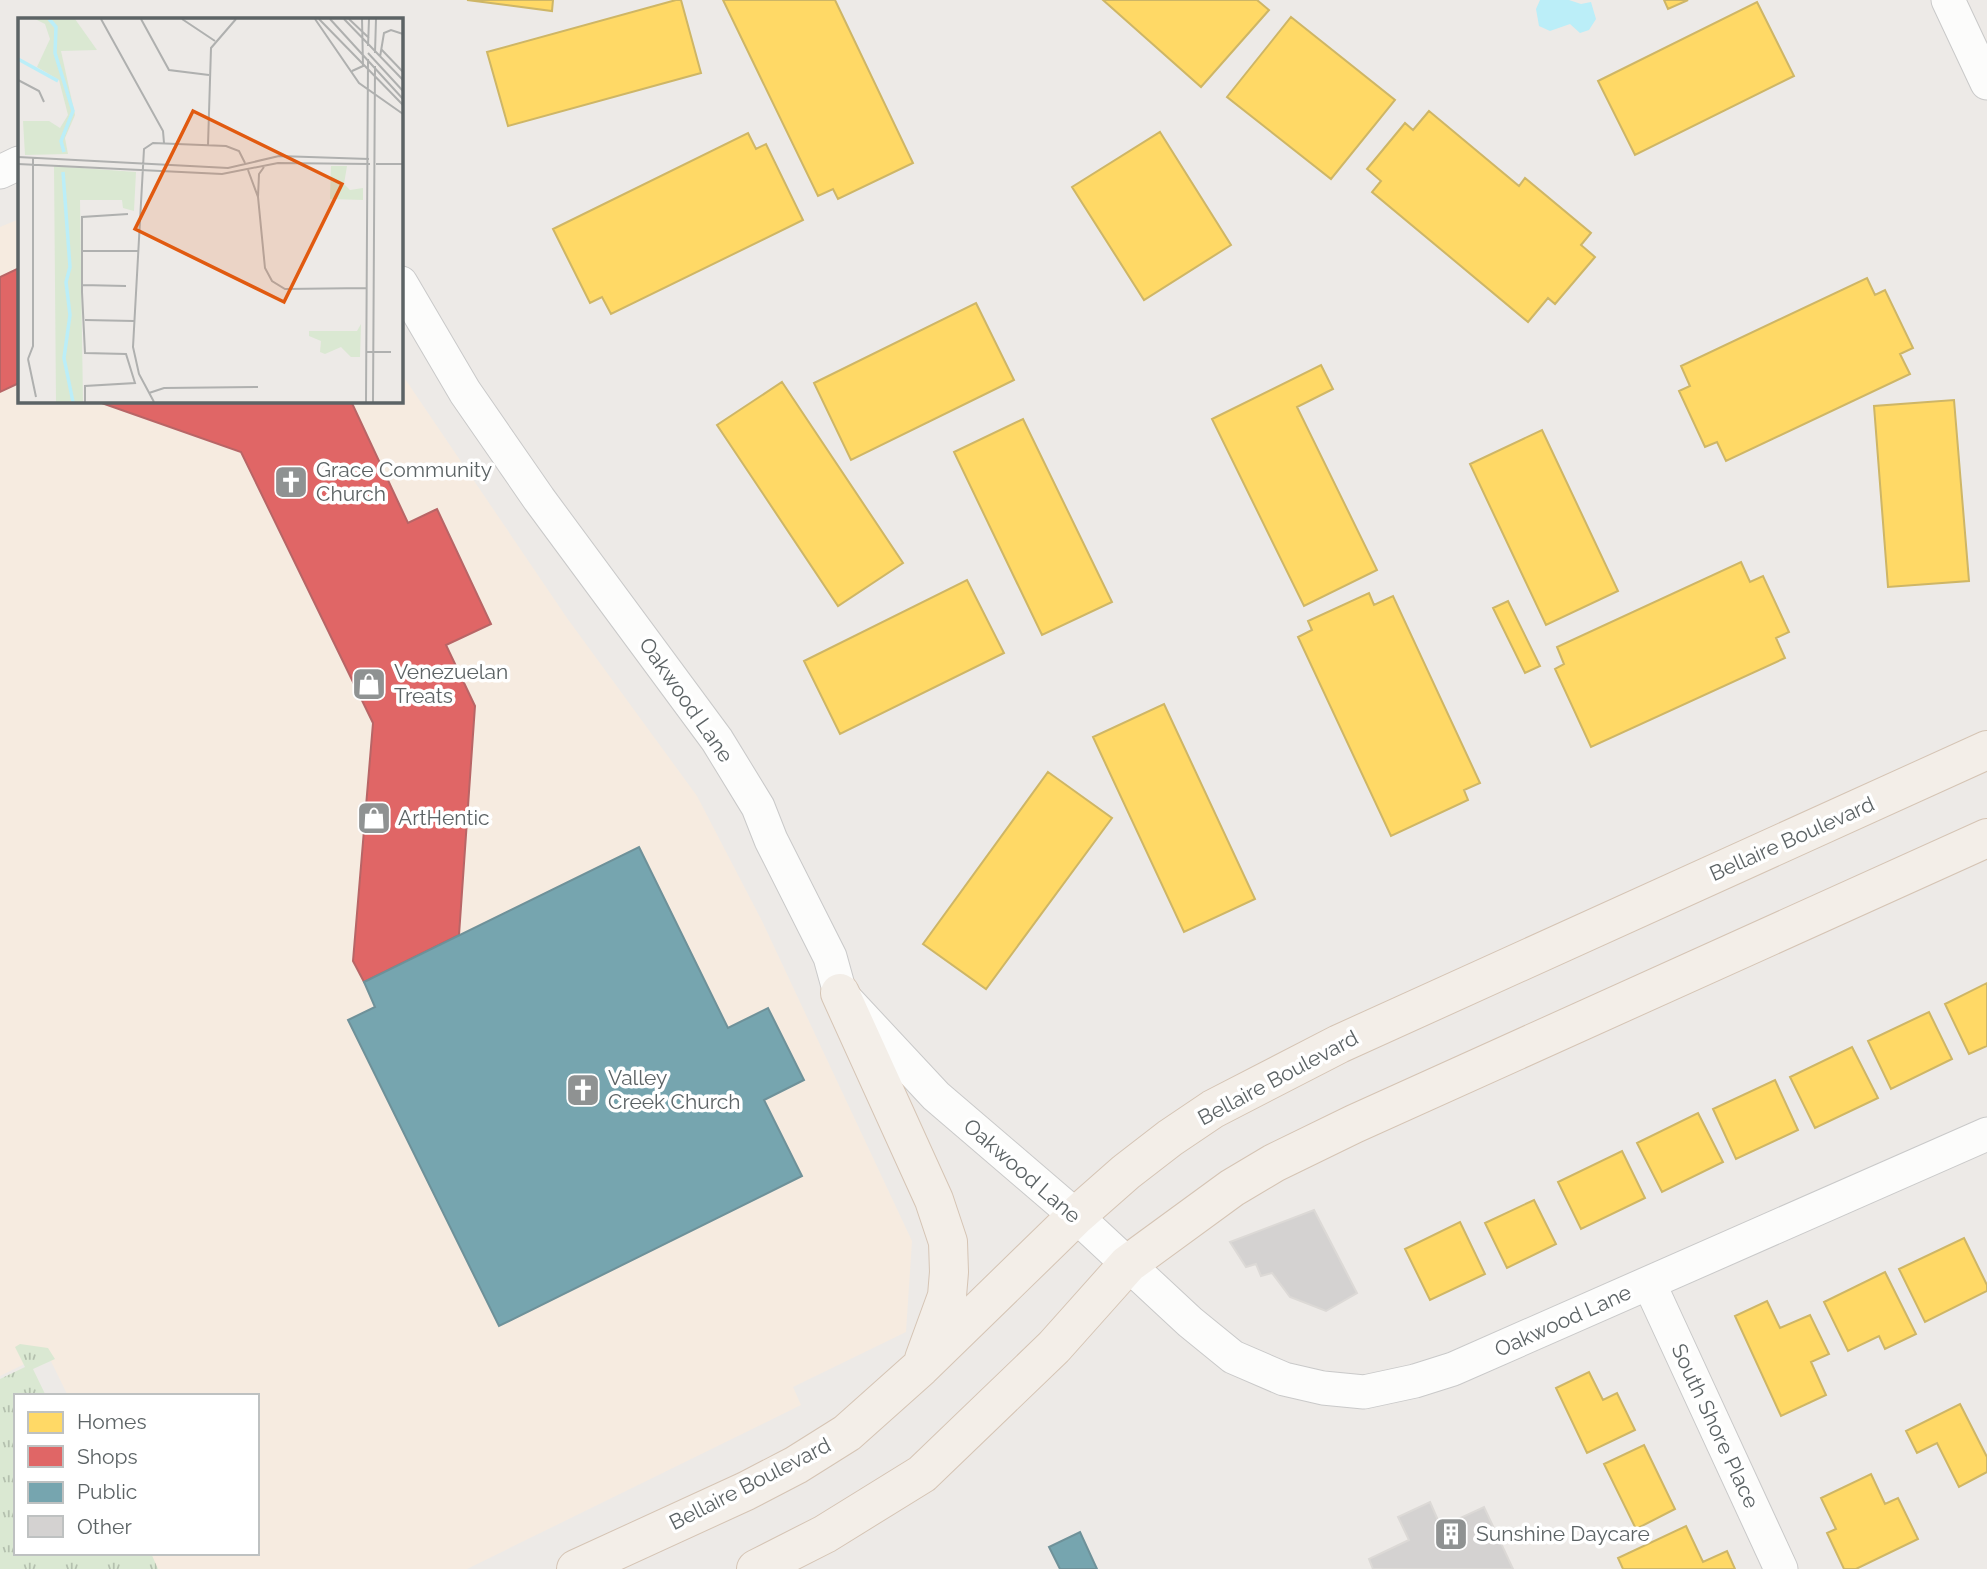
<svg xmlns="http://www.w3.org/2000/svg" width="1987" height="1569" viewBox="0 0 1987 1569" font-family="Raleway,sans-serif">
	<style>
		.commercial { fill: #f6ebe0 }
		.grass { fill: url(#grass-tufts) }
		.water { fill: #bbeef8 }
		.homes { fill: #ffd966; stroke: #ceb666; stroke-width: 2 }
		.shops { fill: #e06666; stroke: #b86566; stroke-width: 2 }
		.public { fill: #76a5af; stroke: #6e9199; stroke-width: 2 }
		.building { fill: #d4d2d1; stroke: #dcd9d6; stroke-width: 2 }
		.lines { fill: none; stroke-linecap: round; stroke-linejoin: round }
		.minor-casing { stroke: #c9c9c9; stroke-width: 35 }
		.major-casing { stroke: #d5c4b4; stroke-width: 40 }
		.minor { stroke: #fcfcfb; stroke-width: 33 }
		.major { stroke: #f3eee8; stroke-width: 38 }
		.labels { text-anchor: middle; stroke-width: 7; stroke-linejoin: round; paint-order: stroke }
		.poi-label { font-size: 21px; fill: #5c6365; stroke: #fff; text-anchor: start }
		.street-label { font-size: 21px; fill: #5c6365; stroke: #fff }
		.inset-river { fill: none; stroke: #bbeef8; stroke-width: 3.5 }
		.inset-road { fill: none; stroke: #afb0af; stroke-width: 2 }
		.view { fill: #e15a10; fill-opacity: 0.15; stroke: #e15a10; stroke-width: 3.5 }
		.inset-edge { fill: none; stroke: #5c6365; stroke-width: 3.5 }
	</style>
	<defs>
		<pattern id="grass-tufts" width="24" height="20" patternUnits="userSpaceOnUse" patternTransform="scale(1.75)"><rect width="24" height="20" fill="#dae8d2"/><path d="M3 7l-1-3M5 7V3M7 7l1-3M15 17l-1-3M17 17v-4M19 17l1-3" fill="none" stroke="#b4c0ae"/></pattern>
	</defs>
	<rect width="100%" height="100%" fill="#edeae7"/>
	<path class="commercial" d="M 19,219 L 19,401 L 401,401 L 401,373 L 567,618 L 697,796 L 762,921 L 912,1241 L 906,1332 L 793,1387 L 801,1405 L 467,1569 L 153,1569 L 146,1553 L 257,1553 L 257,1396 L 68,1396 L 47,1353 L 0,1376 L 0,227 Z"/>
	<path class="grass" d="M 20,1344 L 48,1348 L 55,1359 L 33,1369 L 46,1396 L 16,1396 L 16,1553 L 151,1553 L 158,1569 L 0,1569 L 0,1379 L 25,1367 L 15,1347 Z"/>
	<path class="water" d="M 1540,0 L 1569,0 L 1581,4 L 1591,2 L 1596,19 L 1589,30 L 1580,33 L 1570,24 L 1550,31 L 1539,26 L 1536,9 Z"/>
	<path class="homes" d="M 467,0 L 553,0 L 552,11 Z
		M 676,0 L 681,0 L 701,73 L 508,126 L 487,52 Z
		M 723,0 L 835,0 L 913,163 L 838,199 L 833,189 L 818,196 Z
		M 1103,0 L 1257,0 L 1269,10 L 1201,87 Z
		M 1664,0 L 1688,0 L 1668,9 Z
		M 1757,2 L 1794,76 L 1635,155 L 1598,81 Z
		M 1291,17 L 1395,100 L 1331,179 L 1227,97 Z
		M 1429,111 L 1519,186 L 1525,178 L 1591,233 L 1581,245 L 1595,257 L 1555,304 L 1548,298 L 1528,322 L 1372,192 L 1381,181 L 1367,169 L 1405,123 L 1413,130 Z
		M 1160,132 L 1231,245 L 1144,300 L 1072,187 Z
		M 748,133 L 756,149 L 766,144 L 803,220 L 611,314 L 602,297 L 590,303 L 553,229 Z
		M 1867,278 L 1875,295 L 1885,290 L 1913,348 L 1900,354 L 1910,374 L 1726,461 L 1717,442 L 1705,447 L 1679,391 L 1690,386 L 1681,366 Z
		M 976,303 L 1014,380 L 851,460 L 814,383 Z
		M 1321,365 L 1333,389 L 1297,407 L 1377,570 L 1304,606 L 1212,419 Z
		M 782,382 L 903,563 L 838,606 L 717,425 Z
		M 1954,400 L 1969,581 L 1888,587 L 1874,406 Z
		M 1023,419 L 1112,602 L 1042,635 L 954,452 Z
		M 1542,430 L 1618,591 L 1546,625 L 1470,464 Z
		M 1741,562 L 1750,582 L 1763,576 L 1789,632 L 1776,638 L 1785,658 L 1591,747 L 1555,669 L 1564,664 L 1557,647 Z
		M 967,580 L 1004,653 L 840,734 L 804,661 Z
		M 1369,593 L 1374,605 L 1393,596 L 1480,783 L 1464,790 L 1468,800 L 1391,836 L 1298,637 L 1312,630 L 1308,621 Z
		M 1508,601 L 1540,666 L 1525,673 L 1493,608 Z
		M 1164,704 L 1255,899 L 1184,932 L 1093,737 Z
		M 1048,772 L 1112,818 L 986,989 L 923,944 Z
		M 1987,983 L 1987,1046 L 1969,1054 L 1945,1004 Z
		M 1929,1012 L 1952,1059 L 1891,1089 L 1868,1041 Z
		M 1852,1047 L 1878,1098 L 1815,1128 L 1790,1077 Z
		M 1775,1080 L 1798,1130 L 1736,1159 L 1713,1109 Z
		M 1698,1113 L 1723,1162 L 1662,1192 L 1637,1143 Z
		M 1622,1151 L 1645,1198 L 1581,1229 L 1558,1182 Z
		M 1534,1200 L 1556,1244 L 1507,1268 L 1485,1223 Z
		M 1460,1222 L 1485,1274 L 1430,1300 L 1405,1249 Z
		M 1964,1238 L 1987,1285 L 1987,1291 L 1925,1322 L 1899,1269 Z
		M 1885,1272 L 1916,1334 L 1885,1349 L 1879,1336 L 1848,1351 L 1824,1302 Z
		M 1767,1301 L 1780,1328 L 1810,1315 L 1829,1354 L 1811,1362 L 1826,1395 L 1781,1416 L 1735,1316 Z
		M 1589,1372 L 1603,1400 L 1617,1393 L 1635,1430 L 1587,1453 L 1556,1388 Z
		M 1960,1404 L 1987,1457 L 1987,1472 L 1959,1487 L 1937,1443 L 1917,1453 L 1906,1431 Z
		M 1644,1445 L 1675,1509 L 1636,1529 L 1604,1464 Z
		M 1871,1474 L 1885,1504 L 1898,1498 L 1918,1539 L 1856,1569 L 1844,1569 L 1827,1533 L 1836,1529 L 1821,1498 Z
		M 1686,1526 L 1703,1562 L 1727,1551 L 1735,1569 L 1623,1569 L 1618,1558 Z"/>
	<path class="shops" d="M 19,268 L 19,383 L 0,392 L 0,277 Z
		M 96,401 L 351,401 L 408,523 L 437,509 L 491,624 L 446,645 L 475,706 L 459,935 L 364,982 L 353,961 L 373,723 L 241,452 Z"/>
	<path class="public" d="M 639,847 L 728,1028 L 768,1008 L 804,1080 L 764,1100 L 802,1176 L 499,1326 L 348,1020 L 375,1007 L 364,982 Z
		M 1080,1532 L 1097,1569 L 1060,1569 L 1049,1547 Z"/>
	<path class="building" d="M 1314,1210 L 1357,1293 L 1326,1311 L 1290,1297 L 1272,1273 L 1261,1276 L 1256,1264 L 1246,1267 L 1230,1242 Z
		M 1430,1502 L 1441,1527 L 1484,1507 L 1513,1569 L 1373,1569 L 1369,1559 L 1409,1540 L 1398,1517 Z"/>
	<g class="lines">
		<g class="minor-casing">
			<path id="minor" d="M 1948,0 L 1987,83
				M 0,172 L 19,163
				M 401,283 L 465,392 L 539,499 L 717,740 L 758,807 L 771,840 L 830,957 L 840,993 L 936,1096 L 1076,1216 L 1190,1322 L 1233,1357 L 1284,1379 L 1323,1388 L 1364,1392 L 1415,1381 L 1453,1369 L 1987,1134
				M 1649,1283 L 1781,1569"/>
		</g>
		<g class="major-casing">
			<path id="major" d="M 840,993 L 934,1200 L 948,1242 L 949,1272 L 947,1296 L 924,1359
				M 576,1569 L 746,1491 L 796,1465 L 847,1433 L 921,1367 L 1076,1216 L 1126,1172 L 1170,1138 L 1213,1109 L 1339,1044 L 1987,750
				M 756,1569 L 825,1534 L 922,1474 L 1054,1347 L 1128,1264 L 1232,1188 L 1274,1163 L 1354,1124 L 1987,838"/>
		</g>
		<use href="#minor" class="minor"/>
		<use href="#major" class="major"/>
	</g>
	<defs>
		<g id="church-square" transform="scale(1.75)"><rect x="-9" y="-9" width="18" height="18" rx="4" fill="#8f9292" stroke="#fff"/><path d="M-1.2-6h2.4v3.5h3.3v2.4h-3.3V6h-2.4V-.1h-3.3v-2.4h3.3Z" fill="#fff"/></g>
		<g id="shop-square" transform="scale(1.75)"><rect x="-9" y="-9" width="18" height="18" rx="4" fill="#8f9292" stroke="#fff"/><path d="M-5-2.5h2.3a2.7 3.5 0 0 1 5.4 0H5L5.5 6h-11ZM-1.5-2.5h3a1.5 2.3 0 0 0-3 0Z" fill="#fff"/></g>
		<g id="building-square" transform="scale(1.75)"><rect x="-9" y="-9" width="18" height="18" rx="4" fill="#8f9292" stroke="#fff"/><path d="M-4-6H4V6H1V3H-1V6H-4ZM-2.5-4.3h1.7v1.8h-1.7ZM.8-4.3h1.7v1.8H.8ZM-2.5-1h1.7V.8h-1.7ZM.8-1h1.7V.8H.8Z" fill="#fff"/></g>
	</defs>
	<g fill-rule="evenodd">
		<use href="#church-square" x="291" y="482"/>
		<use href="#shop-square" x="369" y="684"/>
		<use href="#shop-square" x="374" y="818"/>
		<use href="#church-square" x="583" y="1090"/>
		<use href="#building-square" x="1451" y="1534"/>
	</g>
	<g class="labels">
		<g class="poi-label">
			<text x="316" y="477">Grace Community<tspan x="316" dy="24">Church</tspan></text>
			<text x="394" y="679">Venezuelan<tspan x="394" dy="24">Treats</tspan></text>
			<text x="398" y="825">ArtHentic</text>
			<text x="608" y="1085">Valley<tspan x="608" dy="24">Creek Church</tspan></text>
			<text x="1476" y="1541">Sunshine Daycare</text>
		</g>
		<g class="street-label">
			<text transform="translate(686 700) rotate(55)" y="7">Oakwood Lane</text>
			<text transform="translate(1792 839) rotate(-24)" y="7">Bellaire Boulevard</text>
			<text transform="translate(1278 1078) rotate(-28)" y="7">Bellaire Boulevard</text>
			<text transform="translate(1022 1171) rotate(41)" y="7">Oakwood Lane</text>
			<text transform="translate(1563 1321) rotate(-24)" y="7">Oakwood Lane</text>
			<text transform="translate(1715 1426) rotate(65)" y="7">South Shore Place</text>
			<text transform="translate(750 1484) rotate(-27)" y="7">Bellaire Boulevard</text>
		</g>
	</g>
	<g transform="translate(18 18)">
		<rect width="385" height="385" fill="#edeae7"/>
		<path d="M 313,148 L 329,148 L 326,166 L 332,172 L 345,170 L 345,182 L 312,181 Z" fill="#dae8d2"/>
		<path d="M 343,306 L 342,339 L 333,339 L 323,329 L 307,336 L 302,334 L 303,323 L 291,318 L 291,313 L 339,313 Z" fill="#dae8d2"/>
		<path d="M 17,1 L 57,1 L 79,32 L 43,33 L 57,97 L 47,120 L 50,136 L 7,137 L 5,103 L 31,103 L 42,110 L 50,97 L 41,62 L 19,49 L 32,21 L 27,6 ZM 36,148 L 118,154 L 116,193 L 105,190 L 104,182 L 62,182 L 65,384 L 38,384 Z" fill="#dae8d2"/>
		<path class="inset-river" d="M 31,1 L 38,9 L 37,35 L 55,93 L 43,123 L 46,134M 0,41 L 40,63M 45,154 L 52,249 L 48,264 L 52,297 L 46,340 L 55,384"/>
		<path class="inset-road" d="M 83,1 L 145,113 L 146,125M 123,1 L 151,52 L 191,57M 164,1 L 197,23M 297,1 L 341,65 L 385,96M 301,1 L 385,87M 312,1 L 385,81M 326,1 L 385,62M 331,1 L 351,20M 350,28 L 351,1M 363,31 L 385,54M 350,35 L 385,73M 357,35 L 358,1M 362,39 L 366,15 L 373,12 L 385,16M 334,53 L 345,48 L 344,1M 0,62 L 21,73 L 26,84M 190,127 L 193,30 L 218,1M 0,139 L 210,150 L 261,138 L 351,141M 0,146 L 204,156 L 260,145 L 352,146M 358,146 L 385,146M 230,152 L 240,179 L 247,250 L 254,263 L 267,271 L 349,270M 240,179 L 241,156 L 246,149M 64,233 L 120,233M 64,267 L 108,268M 67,302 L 116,303M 349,334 L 373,334M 10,341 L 15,328 L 15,139M 10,341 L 18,379M 131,375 L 146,370 L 240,369M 67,384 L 67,368 L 117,365 L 108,336 L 67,335 L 64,274 L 64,199 L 110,196M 136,384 L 121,356 L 115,329 L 126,131 L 135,125 L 208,128 L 221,133 L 227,145M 348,384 L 350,41M 355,384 L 357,48"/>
		<path class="view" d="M 175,93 L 324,166 L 266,284 L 117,211 Z"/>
		<rect width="385" height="385" class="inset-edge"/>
	</g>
	<rect x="14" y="1394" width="245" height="161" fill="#ffffff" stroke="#bec1c1" stroke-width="2"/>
	<rect x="28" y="1412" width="35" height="21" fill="#ffd966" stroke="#bec1c1" stroke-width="2"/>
	<text x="77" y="1429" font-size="21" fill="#5c6365">Homes</text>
	<rect x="28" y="1446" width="35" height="21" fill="#e06666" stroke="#bec1c1" stroke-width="2"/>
	<text x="77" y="1464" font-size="21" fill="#5c6365">Shops</text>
	<rect x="28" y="1482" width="35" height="21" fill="#76a5af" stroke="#bec1c1" stroke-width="2"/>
	<text x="77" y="1499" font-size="21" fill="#5c6365">Public</text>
	<rect x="28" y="1516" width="35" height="21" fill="#d4d2d1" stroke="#bec1c1" stroke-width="2"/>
	<text x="77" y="1534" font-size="21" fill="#5c6365">Other</text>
</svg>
